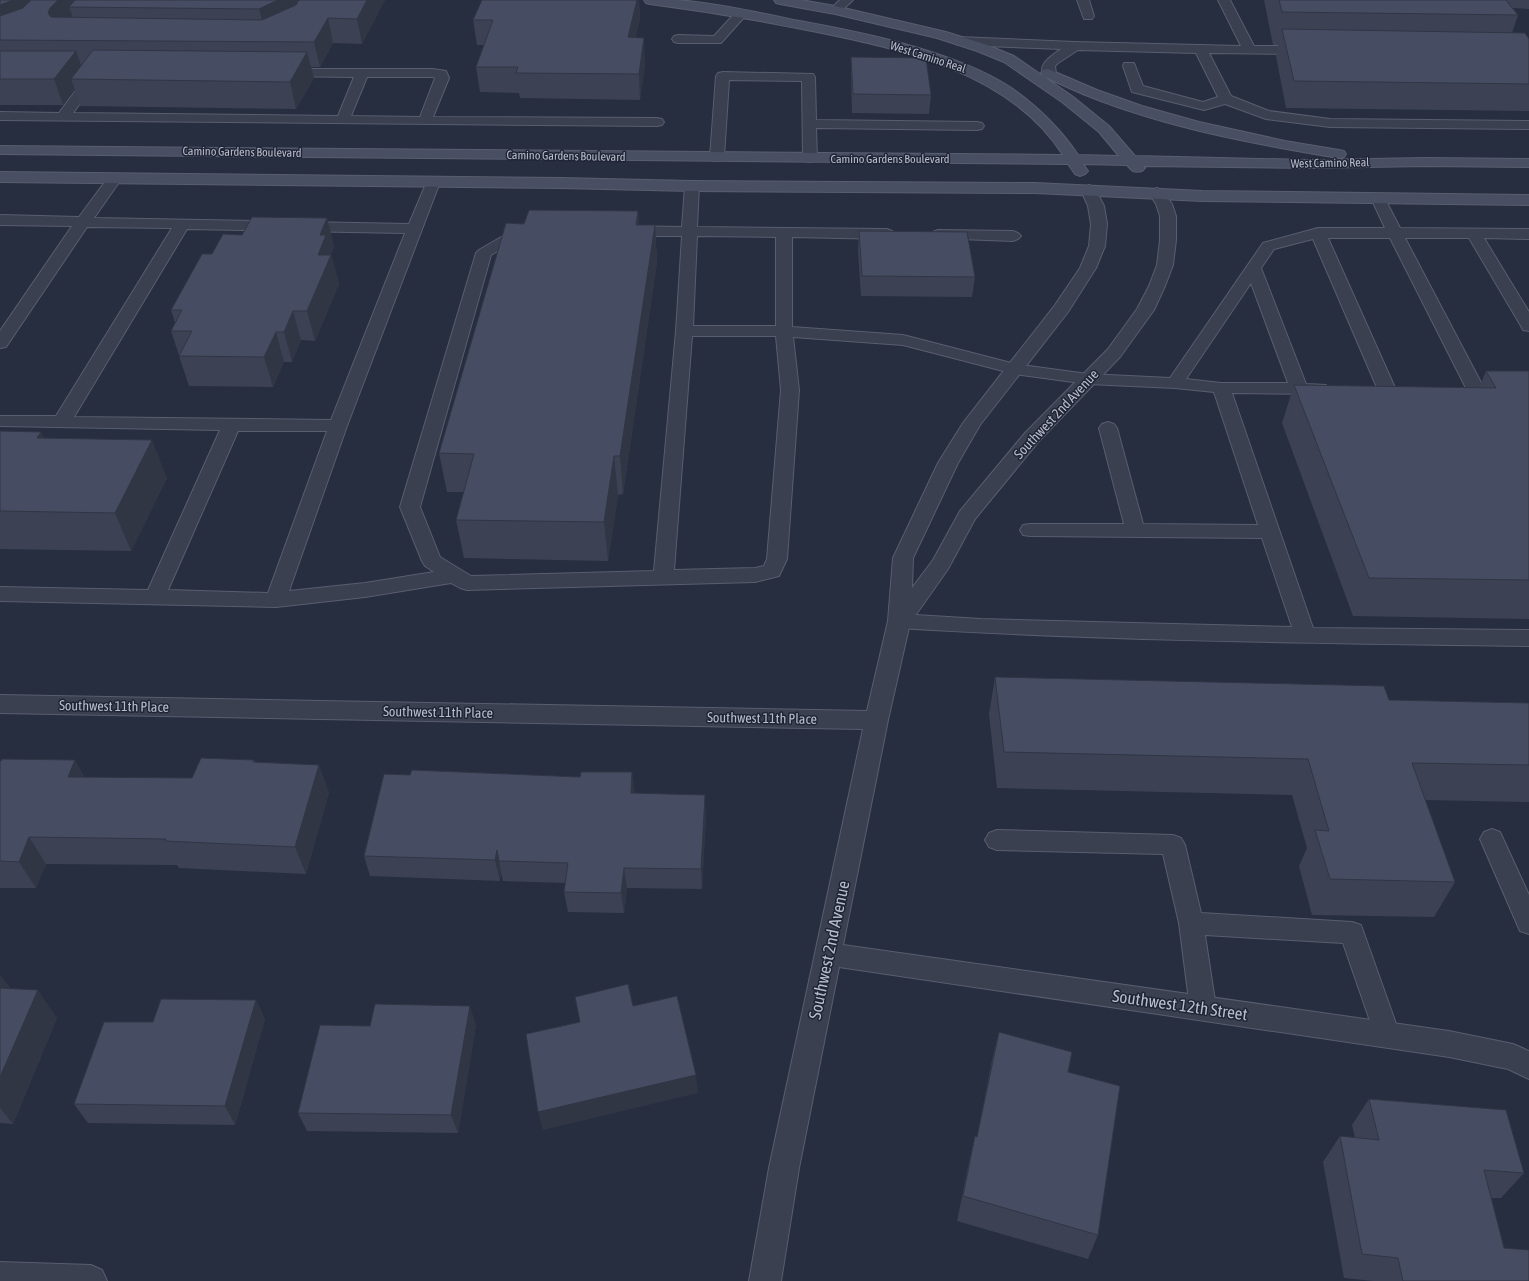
<svg xmlns="http://www.w3.org/2000/svg" width="1529" height="1281" viewBox="0 0 1529 1281" font-family="'Asap Condensed',sans-serif">
	<style>
		.lines { fill: none; stroke-linecap: round; stroke-linejoin: round }
		.lane-casing { stroke: #595e6e; stroke-width: 2 }
		.street-casing { stroke: #595e6e; stroke-width: 2 }
		.secondary-casing { stroke: #595e6e; stroke-width: 2 }
		.lane { fill: #3b4050; fill-rule: evenodd }
		.street { fill: #3b4050; fill-rule: evenodd }
		.secondary { fill: #494f63; fill-rule: evenodd }
		.wall { fill: #3c4254 }
		.shaded-wall { fill: #313645 }
		.building { fill: #464d62; stroke: #313645 }
		.labels { text-anchor: middle; stroke-width: 3; stroke-linejoin: round; paint-order: stroke }
		.far-street-label { font-size: 12px; fill: #b8bccb; stroke: #202536 }
		.street-label { font-size: 14px; fill: #b8bccb; stroke: #202536 }
		.near-street-label { font-size: 17px; fill: #b8bccb; stroke: #202536 }
	</style>
	<rect width="100%" height="100%" fill="#272e40"/>
	<g class="lines">
		<g class="lane-casing">
			<path id="lane" d="M 840,0 L 853,0 L 839,13 L 831,13 L 829,10 Z
				M 1077,0 L 1089,0 L 1094,16 L 1092,19 L 1084,19 Z
				M 1218,0 L 1230,0 L 1254,46 L 1306,46 L 1310,47 L 1312,50 L 1310,53 L 1306,54 L 1209,53 L 1231,96 L 1269,111 L 1330,119 L 1529,121 L 1529,129 L 1330,127 L 1266,119 L 1225,104 L 1204,110 L 1132,92 L 1123,66 L 1124,63 L 1134,63 L 1143,86 L 1203,102 L 1218,97 L 1196,53 L 1078,50 L 1058,63 L 1055,66 L 1056,74 L 1054,77 L 1044,77 C 1036,64 1053,55 1061,49 L 959,45 L 955,44 L 953,41 L 955,38 L 959,37 L 1075,42 L 1241,46 Z
				M 741,10 L 745,11 L 747,14 L 721,43 L 678,43 L 674,42 L 672,39 L 674,36 L 678,35 L 714,36 L 737,11 Z
				M 285,69 L 433,69 L 446,71 L 449,78 L 433,117 L 657,118 L 662,119 L 664,122 L 662,125 L 657,126 L 0,120 L 0,112 L 59,113 L 90,71 L 100,71 L 102,74 L 73,113 L 338,116 L 354,77 L 280,76 L 279,73 L 280,70 ZM 367,77 L 433,77 L 435,78 L 420,117 L 351,116 Z
				M 723,72 L 813,74 L 815,77 L 816,120 L 977,122 L 982,123 L 984,126 L 982,129 L 977,130 L 816,128 L 817,158 L 815,161 L 810,162 L 805,161 L 803,158 L 802,81 L 729,80 L 724,157 L 722,160 L 717,161 L 712,160 L 710,157 L 716,76 L 718,73 Z
				M 115,174 L 120,175 L 122,178 L 94,218 L 409,224 L 428,179 L 433,178 L 438,179 L 440,182 L 347,426 L 289,591 L 365,583 L 434,572 L 425,566 L 422,561 L 400,507 L 476,253 L 479,250 L 520,226 L 525,224 L 530,226 L 533,229 L 530,232 L 491,255 L 420,507 L 440,557 L 471,576 L 654,571 L 676,331 L 682,236 L 626,236 L 621,234 L 618,231 L 621,228 L 626,226 L 682,227 L 685,186 L 687,183 L 692,182 L 697,183 L 699,186 L 697,227 L 887,229 L 892,231 L 895,234 L 892,237 L 887,239 L 792,237 L 792,327 L 903,335 L 1015,364 L 1088,374 L 1170,378 L 1263,243 L 1318,228 L 1385,228 L 1371,198 L 1373,195 L 1378,194 L 1383,195 L 1400,228 L 1529,229 L 1529,239 L 1484,238 L 1529,312 L 1529,331 L 1523,330 L 1521,326 L 1469,238 L 1405,238 L 1486,392 L 1483,396 L 1477,397 L 1471,396 L 1468,392 L 1390,238 L 1328,238 L 1396,390 L 1393,394 L 1387,395 L 1381,394 L 1378,390 L 1313,239 L 1274,249 L 1261,268 L 1306,384 L 1326,385 L 1329,389 L 1326,393 L 1320,394 L 1232,393 L 1313,628 L 1529,630 L 1529,646 C 1319,643 1109,641 899,628 L 892,626 L 889,621 L 892,616 L 899,614 L 981,619 L 1292,627 L 1262,538 L 1030,536 L 1023,535 L 1020,530 L 1023,525 L 1030,524 L 1124,524 L 1099,428 L 1102,424 L 1108,422 L 1114,424 L 1117,428 L 1143,524 L 1258,525 L 1214,392 L 1175,388 L 1088,384 L 1015,374 L 903,345 L 793,337 L 799,390 L 787,559 L 779,576 L 755,582 L 467,590 L 460,588 L 451,583 L 365,597 L 276,607 L 0,601 L 0,587 L 148,590 L 220,430 L 0,426 L 0,416 L 56,416 L 172,228 L 87,227 L 6,347 L 0,348 L 0,331 L 72,226 L 0,225 L 0,215 L 79,217 L 110,175 ZM 187,229 L 405,233 L 331,420 L 74,417 ZM 697,236 L 776,237 L 776,326 L 693,326 ZM 1251,283 L 1288,383 L 1221,383 L 1186,379 ZM 692,336 L 776,336 L 781,390 L 767,559 L 764,566 L 755,568 L 674,570 ZM 238,431 L 327,431 L 268,593 L 168,590 Z
				M 938,230 L 1013,231 L 1018,233 L 1021,236 L 1018,239 L 1013,241 L 933,238 L 930,235 L 933,232 Z
				M 1492,829 L 1500,832 L 1529,895 L 1529,934 L 1520,931 L 1480,839 L 1484,832 Z
				M 997,830 L 1173,835 L 1181,838 L 1185,845 L 1201,913 L 1352,922 L 1361,925 L 1400,1035 L 1396,1044 L 1387,1047 L 1378,1044 L 1343,943 L 1205,935 L 1216,1008 L 1212,1016 L 1203,1020 L 1194,1016 L 1190,1008 L 1179,923 L 1163,854 L 997,850 L 989,847 L 985,840 L 989,833 Z"/>
		</g>
		<g class="street-casing">
			<path id="street" d="M 1089,185 L 1094,187 L 1104,206 L 1107,224 L 1105,246 L 1096,268 L 1068,312 L 980,425 L 958,463 L 913,558 L 912,588 L 933,560 L 960,511 L 1025,433 L 1108,349 L 1137,309 L 1149,286 L 1157,265 L 1160,240 L 1160,216 L 1156,204 L 1149,193 L 1152,190 L 1157,188 L 1162,190 L 1172,204 L 1176,216 L 1176,240 L 1173,265 L 1165,286 L 1154,310 L 1120,357 L 1039,441 L 975,519 L 948,569 L 910,623 L 888,720 L 843,945 L 1449,1031 L 1513,1044 L 1529,1051 L 1529,1079 L 1508,1069 L 1449,1057 L 839,967 L 799,1168 L 781,1281 L 749,1281 L 769,1168 L 863,729 L 0,713 L 0,695 L 867,711 L 888,621 L 893,558 L 938,463 L 963,423 L 1055,305 L 1080,268 L 1089,246 L 1091,224 L 1088,206 L 1081,190 L 1084,187 Z
				M 0,1262 L 91,1265 L 102,1270 L 107,1281 L 0,1281 Z"/>
		</g>
		<g class="secondary-casing">
			<path id="secondary" d="M 644,0 C 655,0 666,0 677,0 C 715,3 756,12 794,20 C 861,32 952,50 1010,87 C 1037,106 1060,128 1078,155 L 1119,156 L 1099,132 L 1062,102 L 1004,62 L 977,51 L 937,38 L 835,14 L 780,4 L 776,3 L 774,0 L 801,0 L 835,6 L 946,32 L 987,45 L 1014,56 L 1072,96 L 1109,126 L 1135,156 L 1309,160 L 1426,158 L 1529,159 L 1529,167 L 1426,166 L 1309,168 L 1143,166 L 1145,168 L 1142,171 C 1134,173 1132,171 1127,165 L 1083,164 L 1088,171 L 1085,174 L 1080,176 L 1075,174 L 1068,164 L 0,154 L 0,146 L 1063,155 C 1010,72 901,49 812,31 C 758,20 704,11 650,4 L 646,3 Z
				M 1048,69 L 1097,90 L 1142,106 L 1199,122 L 1285,141 L 1339,150 L 1344,151 L 1346,154 L 1344,157 L 1339,158 C 1254,144 1168,128 1088,96 C 1073,90 1058,83 1043,76 L 1041,73 L 1043,70 Z
				M 0,172 L 561,178 L 692,181 L 1035,183 L 1202,191 L 1529,195 L 1529,205 L 1202,201 L 1035,193 L 692,191 L 561,188 L 0,182 Z"/>
		</g>
		<use href="#lane" class="lane"/>
		<use href="#street" class="street"/>
		<use href="#secondary" class="secondary"/>
	</g>
	<path class="wall" d="M 0,0 L 385,0 L 362,44 L 333,43 L 320,67 L 311,67 L 314,78 L 296,109 L 80,106 L 75,90 L 63,105 L 0,105 Z
		M 482,0 L 639,0 L 640,19 L 635,38 L 645,63 L 640,100 L 520,98 L 519,93 L 480,92 L 476,67 L 484,45 L 477,45 L 473,20 Z
		M 1264,0 L 1529,0 L 1529,9 L 1513,8 L 1518,15 L 1512,33 L 1529,39 L 1529,111 L 1286,108 L 1276,56 L 1278,45 L 1273,45 Z
		M 851,57 L 931,95 L 929,114 L 852,113 L 851,75 Z
		M 638,211 L 639,225 L 655,225 L 657,262 L 623,494 L 618,495 L 608,561 L 464,558 L 456,520 L 464,492 L 447,492 L 439,453 L 524,224 Z
		M 327,218 L 334,247 L 331,254 L 339,284 L 315,341 L 301,340 L 292,362 L 284,362 L 273,387 L 189,386 L 179,356 L 179,355 L 171,331 L 175,323 L 171,310 L 212,254 L 242,235 Z
		M 859,231 L 975,277 L 972,297 L 861,296 L 858,251 Z
		M 1486,371 L 1529,371 L 1529,619 L 1353,616 L 1282,423 L 1294,385 L 1479,388 Z
		M 0,431 L 45,438 L 167,478 L 131,551 L 0,549 Z
		M 995,677 L 1389,700 L 1529,703 L 1529,802 L 1425,800 L 1455,882 L 1434,917 L 1312,915 L 1299,866 L 1307,848 L 1292,795 L 997,788 L 989,714 Z
		M 75,760 L 84,777 L 192,778 L 254,760 L 256,762 L 329,792 L 306,874 L 179,868 L 177,865 L 46,864 L 36,888 L 0,888 L 0,761 Z
		M 635,794 L 706,815 L 702,889 L 627,888 L 624,913 L 568,912 L 564,892 L 566,883 L 503,881 L 501,872 L 500,881 L 370,876 L 364,856 Z
		M 0,975 L 10,988 L 57,1018 L 13,1124 L 0,1123 Z
		M 256,1000 L 265,1019 L 235,1125 L 88,1123 L 74,1104 Z
		M 476,1025 L 458,1133 L 307,1131 L 298,1113 L 370,1026 Z
		M 999,1032 L 1068,1072 L 1098,1235 L 1088,1259 L 957,1221 L 969,1162 L 975,1136 L 977,1137 L 992,1060 Z
		M 1369,1099 L 1524,1173 L 1501,1198 L 1491,1198 L 1504,1248 L 1529,1281 L 1373,1281 L 1344,1278 L 1323,1162 L 1340,1136 L 1355,1138 L 1352,1125 Z"/>
	<path class="shaded-wall" d="M 13,0 L 44,0 L 0,34 L 0,5 Z
		M 58,0 L 90,0 L 69,7 L 73,18 L 59,33 L 48,13 L 50,8 Z
		M 278,0 L 305,0 L 266,34 L 259,9 Z
		M 367,0 L 385,0 L 362,44 L 357,19 Z
		M 637,0 L 639,0 L 640,19 L 629,63 L 628,37 Z
		M 328,18 L 333,43 L 320,67 L 314,42 Z
		M 644,38 L 645,63 L 640,100 L 639,74 Z
		M 76,51 L 85,76 L 71,79 L 75,90 L 63,105 L 54,79 Z
		M 307,52 L 314,78 L 296,109 L 290,82 Z
		M 638,211 L 641,247 L 636,225 Z
		M 327,218 L 334,247 L 331,254 L 339,284 L 315,341 L 307,311 L 318,255 L 320,235 Z
		M 655,225 L 657,262 L 623,494 L 620,456 Z
		M 293,311 L 301,340 L 292,362 L 284,332 Z
		M 276,332 L 284,362 L 273,387 L 264,357 Z
		M 41,432 L 59,470 L 37,438 Z
		M 152,440 L 167,478 L 131,551 L 115,513 Z
		M 614,456 L 618,495 L 608,561 L 604,522 Z
		M 75,760 L 90,787 L 68,777 Z
		M 319,765 L 329,792 L 306,874 L 295,847 Z
		M 632,772 L 635,793 L 633,814 L 631,793 Z
		M 705,795 L 706,815 L 702,889 L 701,869 Z
		M 29,837 L 46,864 L 36,888 L 19,862 Z
		M 497,850 L 501,872 L 500,881 L 495,860 Z
		M 624,868 L 627,888 L 624,913 L 621,893 Z
		M 0,975 L 13,993 L 0,1010 Z
		M 38,990 L 57,1018 L 13,1124 L 0,1108 L 0,1077 Z
		M 256,1000 L 265,1019 L 235,1125 L 225,1106 Z
		M 470,1006 L 476,1025 L 458,1133 L 451,1115 Z
		M 696,1075 L 698,1093 L 543,1130 L 538,1112 Z"/>
	<path class="building" d="M 0,0 L 13,0 L 0,5 Z
		M 31,0 L 58,0 L 50,8 L 48,13 L 51,17 L 262,20 L 296,5 L 299,0 L 367,0 L 357,19 L 328,18 L 314,42 L 0,40 L 0,16 L 23,8 Z
		M 75,0 L 278,0 L 259,9 L 69,7 Z
		M 482,0 L 637,0 L 628,37 L 644,38 L 639,74 L 516,73 L 518,67 L 476,67 L 493,20 L 473,20 Z
		M 1279,0 L 1506,0 L 1518,15 L 1282,12 Z
		M 1282,29 L 1525,33 L 1529,39 L 1529,84 L 1294,81 Z
		M 93,50 L 307,52 L 290,82 L 71,79 Z
		M 0,51 L 76,51 L 54,79 L 0,79 Z
		M 851,57 L 926,58 L 931,95 L 853,94 Z
		M 529,210 L 638,211 L 636,225 L 655,225 L 620,456 L 614,456 L 604,522 L 456,520 L 474,454 L 439,453 L 506,223 L 524,224 Z
		M 252,217 L 327,218 L 320,235 L 326,235 L 318,255 L 331,255 L 307,311 L 293,311 L 284,332 L 276,332 L 264,357 L 179,356 L 192,331 L 171,331 L 182,310 L 171,310 L 202,254 L 212,254 L 223,234 L 242,235 Z
		M 859,231 L 967,232 L 975,277 L 862,276 Z
		M 1486,371 L 1529,371 L 1529,580 L 1369,578 L 1294,385 L 1496,388 Z
		M 0,431 L 41,432 L 37,438 L 152,440 L 115,513 L 0,511 Z
		M 995,677 L 1384,686 L 1389,700 L 1529,703 L 1529,765 L 1412,763 L 1455,882 L 1330,879 L 1315,830 L 1329,831 L 1308,759 L 1004,752 Z
		M 201,758 L 254,760 L 253,762 L 319,765 L 295,847 L 165,841 L 166,839 L 29,837 L 19,862 L 0,861 L 0,761 L 1,761 L 2,759 L 75,760 L 68,777 L 192,778 Z
		M 412,770 L 580,777 L 581,772 L 632,772 L 631,793 L 705,795 L 701,869 L 624,868 L 621,893 L 564,892 L 568,863 L 499,861 L 497,850 L 495,860 L 364,856 L 384,774 L 410,775 Z
		M 628,984 L 633,1006 L 677,996 L 696,1075 L 538,1112 L 526,1034 L 580,1022 L 575,997 Z
		M 0,988 L 38,990 L 0,1077 Z
		M 161,999 L 256,1000 L 225,1106 L 74,1104 L 104,1022 L 153,1022 Z
		M 375,1004 L 470,1006 L 451,1115 L 298,1113 L 320,1025 L 370,1026 Z
		M 999,1032 L 1072,1052 L 1068,1072 L 1120,1086 L 1098,1235 L 963,1196 L 975,1136 L 977,1137 Z
		M 1369,1099 L 1506,1110 L 1524,1173 L 1484,1170 L 1504,1248 L 1529,1250 L 1529,1281 L 1403,1281 L 1398,1258 L 1362,1254 L 1340,1136 L 1379,1140 Z"/>
	<g class="labels">
		<g class="far-street-label">
			<text transform="translate(928 57) rotate(18)" y="4">West Camino Real</text>
			<text transform="translate(242 152) rotate(1)" y="4">Camino Gardens Boulevard</text>
			<text transform="translate(566 156) rotate(1)" y="4">Camino Gardens Boulevard</text>
			<text x="890" y="163">Camino Gardens Boulevard</text>
			<text transform="translate(1330 163) rotate(-1)" y="4">West Camino Real</text>
		</g>
		<g class="street-label">
			<text transform="translate(1056 414) rotate(-47)" y="5">Southwest 2nd Avenue</text>
			<text transform="translate(114 706) rotate(1)" y="5">Southwest 11th Place</text>
			<text transform="translate(438 712) rotate(1)" y="5">Southwest 11th Place</text>
			<text transform="translate(762 718) rotate(1)" y="5">Southwest 11th Place</text>
		</g>
		<g class="near-street-label">
			<text transform="translate(829 950) rotate(-78)" y="6">Southwest 2nd Avenue</text>
			<text transform="translate(1180 1005) rotate(8)" y="6">Southwest 12th Street</text>
		</g>
	</g>
</svg>
